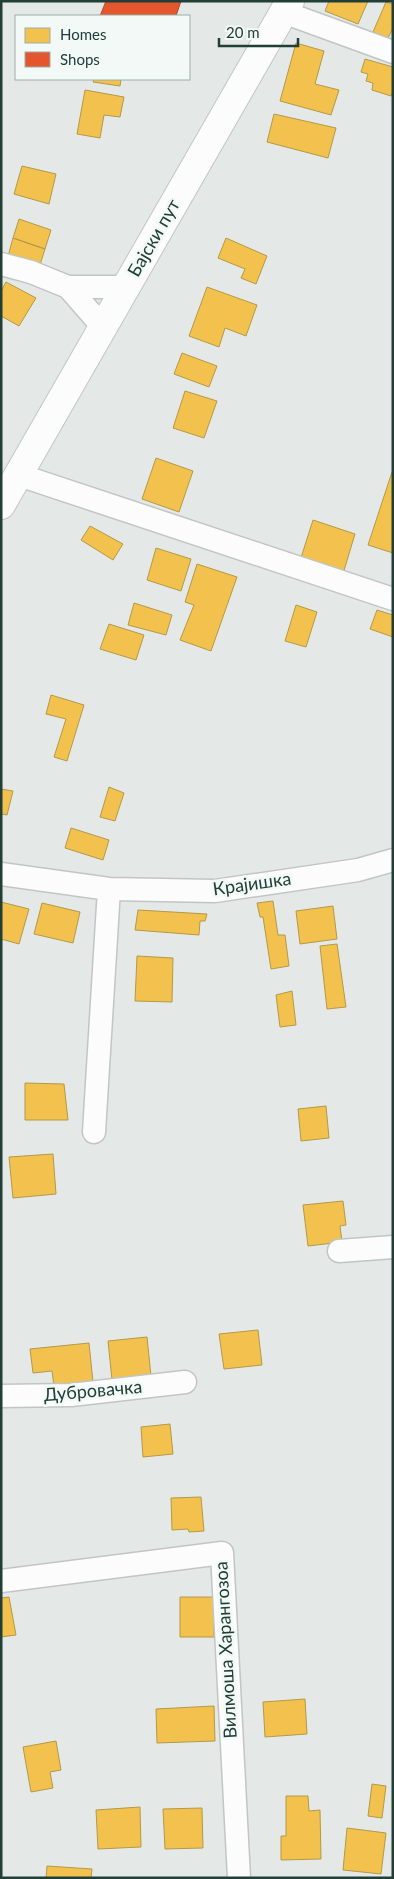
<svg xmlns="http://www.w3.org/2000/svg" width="394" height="1879" viewBox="0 0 394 1879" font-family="Lato,sans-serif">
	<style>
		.homes { fill: #f2c14e; stroke: #b39a47 }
		.shops { fill: #e4572e; stroke: #aa5031 }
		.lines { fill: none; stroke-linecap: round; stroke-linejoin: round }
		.street-casing { stroke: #c1c6c4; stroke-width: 25 }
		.secondary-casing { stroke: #bfc7c5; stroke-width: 30 }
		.street { stroke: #fbfcfb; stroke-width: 22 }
		.secondary { stroke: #fbfcfb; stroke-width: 28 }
		.labels { text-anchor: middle; stroke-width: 5; stroke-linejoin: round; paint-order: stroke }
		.street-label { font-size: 18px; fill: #213e37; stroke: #f2f9f6 }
	</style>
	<rect width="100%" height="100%" fill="#e4e9e7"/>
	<path class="homes" d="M 329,1 L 368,1 L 358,24 L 325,11 Z
		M 386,2 L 393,4 L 393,28 L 388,38 L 373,32 Z
		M 296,43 L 324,51 L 315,84 L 339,90 L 331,115 L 280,101 Z
		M 365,59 L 393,67 L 393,91 L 391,96 L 372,90 L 373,83 L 366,81 L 368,74 L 361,72 Z
		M 94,79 L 121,79 L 120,86 L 93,82 Z
		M 85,90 L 124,97 L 120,117 L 104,115 L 100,138 L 77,134 Z
		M 274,114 L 336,128 L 328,158 L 267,142 Z
		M 22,166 L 56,174 L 49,204 L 14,194 Z
		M 19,219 L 51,230 L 45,249 L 13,238 Z
		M 13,238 L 45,249 L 39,268 L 7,260 Z
		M 226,238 L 267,256 L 256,284 L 241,278 L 245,269 L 218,258 Z
		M 6,282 L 36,298 L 19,326 L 1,316 L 1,291 Z
		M 207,287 L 257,305 L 246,336 L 225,328 L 219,347 L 189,336 Z
		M 182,353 L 217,366 L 209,387 L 174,374 Z
		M 185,391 L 217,401 L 204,438 L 173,428 Z
		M 156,458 L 193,471 L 179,512 L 142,499 Z
		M 392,472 L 393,472 L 393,553 L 368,545 Z
		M 313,520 L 355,534 L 342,577 L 299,564 Z
		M 90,526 L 123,544 L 113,560 L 81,540 Z
		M 156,548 L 191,559 L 181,591 L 147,580 Z
		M 197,564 L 237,577 L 211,651 L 180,640 L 194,605 L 185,602 Z
		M 134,603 L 172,615 L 166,635 L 128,625 Z
		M 296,605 L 317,612 L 306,647 L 285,641 Z
		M 377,610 L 393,615 L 393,637 L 370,629 Z
		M 109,624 L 144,635 L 136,660 L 100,649 Z
		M 51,695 L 84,705 L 67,761 L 54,757 L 66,719 L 46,714 Z
		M 109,787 L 124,793 L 115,821 L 100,817 Z
		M 1,789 L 13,791 L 7,815 L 1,814 Z
		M 71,828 L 109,840 L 103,860 L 65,848 Z
		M 273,901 L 278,935 L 285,935 L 289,966 L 271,969 L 263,917 L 260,917 L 257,903 Z
		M 1,902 L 29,909 L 19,944 L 1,939 Z
		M 42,903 L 80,912 L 73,943 L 34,934 Z
		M 333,906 L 337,939 L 300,944 L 296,911 Z
		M 138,910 L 207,914 L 205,921 L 200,921 L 199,935 L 135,930 Z
		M 337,944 L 346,1007 L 327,1009 L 320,946 Z
		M 137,956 L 173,958 L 172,1002 L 135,1001 Z
		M 292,991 L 296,1025 L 280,1027 L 276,995 Z
		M 25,1083 L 64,1084 L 68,1120 L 25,1120 Z
		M 326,1106 L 329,1138 L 301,1141 L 298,1109 Z
		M 53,1154 L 56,1194 L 13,1198 L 9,1157 Z
		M 343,1201 L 346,1225 L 340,1226 L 342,1242 L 308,1246 L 303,1205 Z
		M 258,1330 L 262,1365 L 224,1369 L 219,1334 Z
		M 147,1337 L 151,1376 L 112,1380 L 108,1341 Z
		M 89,1343 L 93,1382 L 54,1386 L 52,1371 L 33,1373 L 30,1349 Z
		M 170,1424 L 173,1454 L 143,1457 L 141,1427 Z
		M 201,1497 L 204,1531 L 189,1532 L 188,1529 L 172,1530 L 171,1498 Z
		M 9,1597 L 16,1635 L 1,1637 L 1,1598 Z
		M 180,1597 L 214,1597 L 214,1637 L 180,1637 Z
		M 305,1699 L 307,1734 L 265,1737 L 263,1702 Z
		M 214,1706 L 215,1741 L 157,1743 L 156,1709 Z
		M 56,1741 L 61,1770 L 50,1772 L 53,1788 L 31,1792 L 23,1747 Z
		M 372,1784 L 386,1786 L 382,1818 L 368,1816 Z
		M 286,1796 L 308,1796 L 309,1811 L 320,1810 L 321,1859 L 281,1860 L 281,1836 L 286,1836 Z
		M 140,1807 L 141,1847 L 98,1849 L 96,1810 Z
		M 202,1808 L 203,1848 L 165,1849 L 163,1809 Z
		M 347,1828 L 386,1833 L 381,1874 L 343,1870 Z
		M 47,1866 L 92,1869 L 91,1878 L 46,1878 Z"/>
	<path class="shops" d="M 106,1 L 181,1 L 176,16 L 100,16 Z"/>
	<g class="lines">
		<g class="street-casing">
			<path id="street" d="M 283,12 L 393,52
				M 1,264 L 31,272 L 68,287 L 103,327
				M 68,287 L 126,287
				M 19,475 L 393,599
				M 1,874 L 109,889 L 215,891 L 358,870 L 393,860
				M 94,1132 L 109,889
				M 339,1251 L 393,1247
				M 1,1396 L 71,1395 L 185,1382
				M 1,1581 L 222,1553 L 239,1878"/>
		</g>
		<g class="secondary-casing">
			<path id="secondary" d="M 1,505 L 290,1"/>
		</g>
		<use href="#street" class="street"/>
		<use href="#secondary" class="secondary"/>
	</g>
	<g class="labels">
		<g class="street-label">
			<text transform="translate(154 238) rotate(-60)" y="6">Бајски пут</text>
			<text transform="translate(252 884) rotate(-8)" y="6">Крајишка</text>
			<text transform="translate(93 1391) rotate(-5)" y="6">Дубровачка</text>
			<text transform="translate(226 1650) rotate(-93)" y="6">Вилмоша Харангозоа</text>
		</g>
	</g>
	<rect width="394" height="1879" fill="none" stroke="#213e37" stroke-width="5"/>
	<rect x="15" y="15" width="175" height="65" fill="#f2f9f6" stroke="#9eaeaa"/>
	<rect x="25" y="28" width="25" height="15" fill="#f2c14e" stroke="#9eaeaa"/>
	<text x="60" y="40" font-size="15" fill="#213e37">Homes</text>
	<rect x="25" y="52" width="25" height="15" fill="#e4572e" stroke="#9eaeaa"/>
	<text x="60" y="65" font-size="15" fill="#213e37">Shops</text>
	<path d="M219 38v8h79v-8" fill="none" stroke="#213e37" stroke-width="2.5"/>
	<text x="226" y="38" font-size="15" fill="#213e37" stroke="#f2f9f6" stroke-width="4" paint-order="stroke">20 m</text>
</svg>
